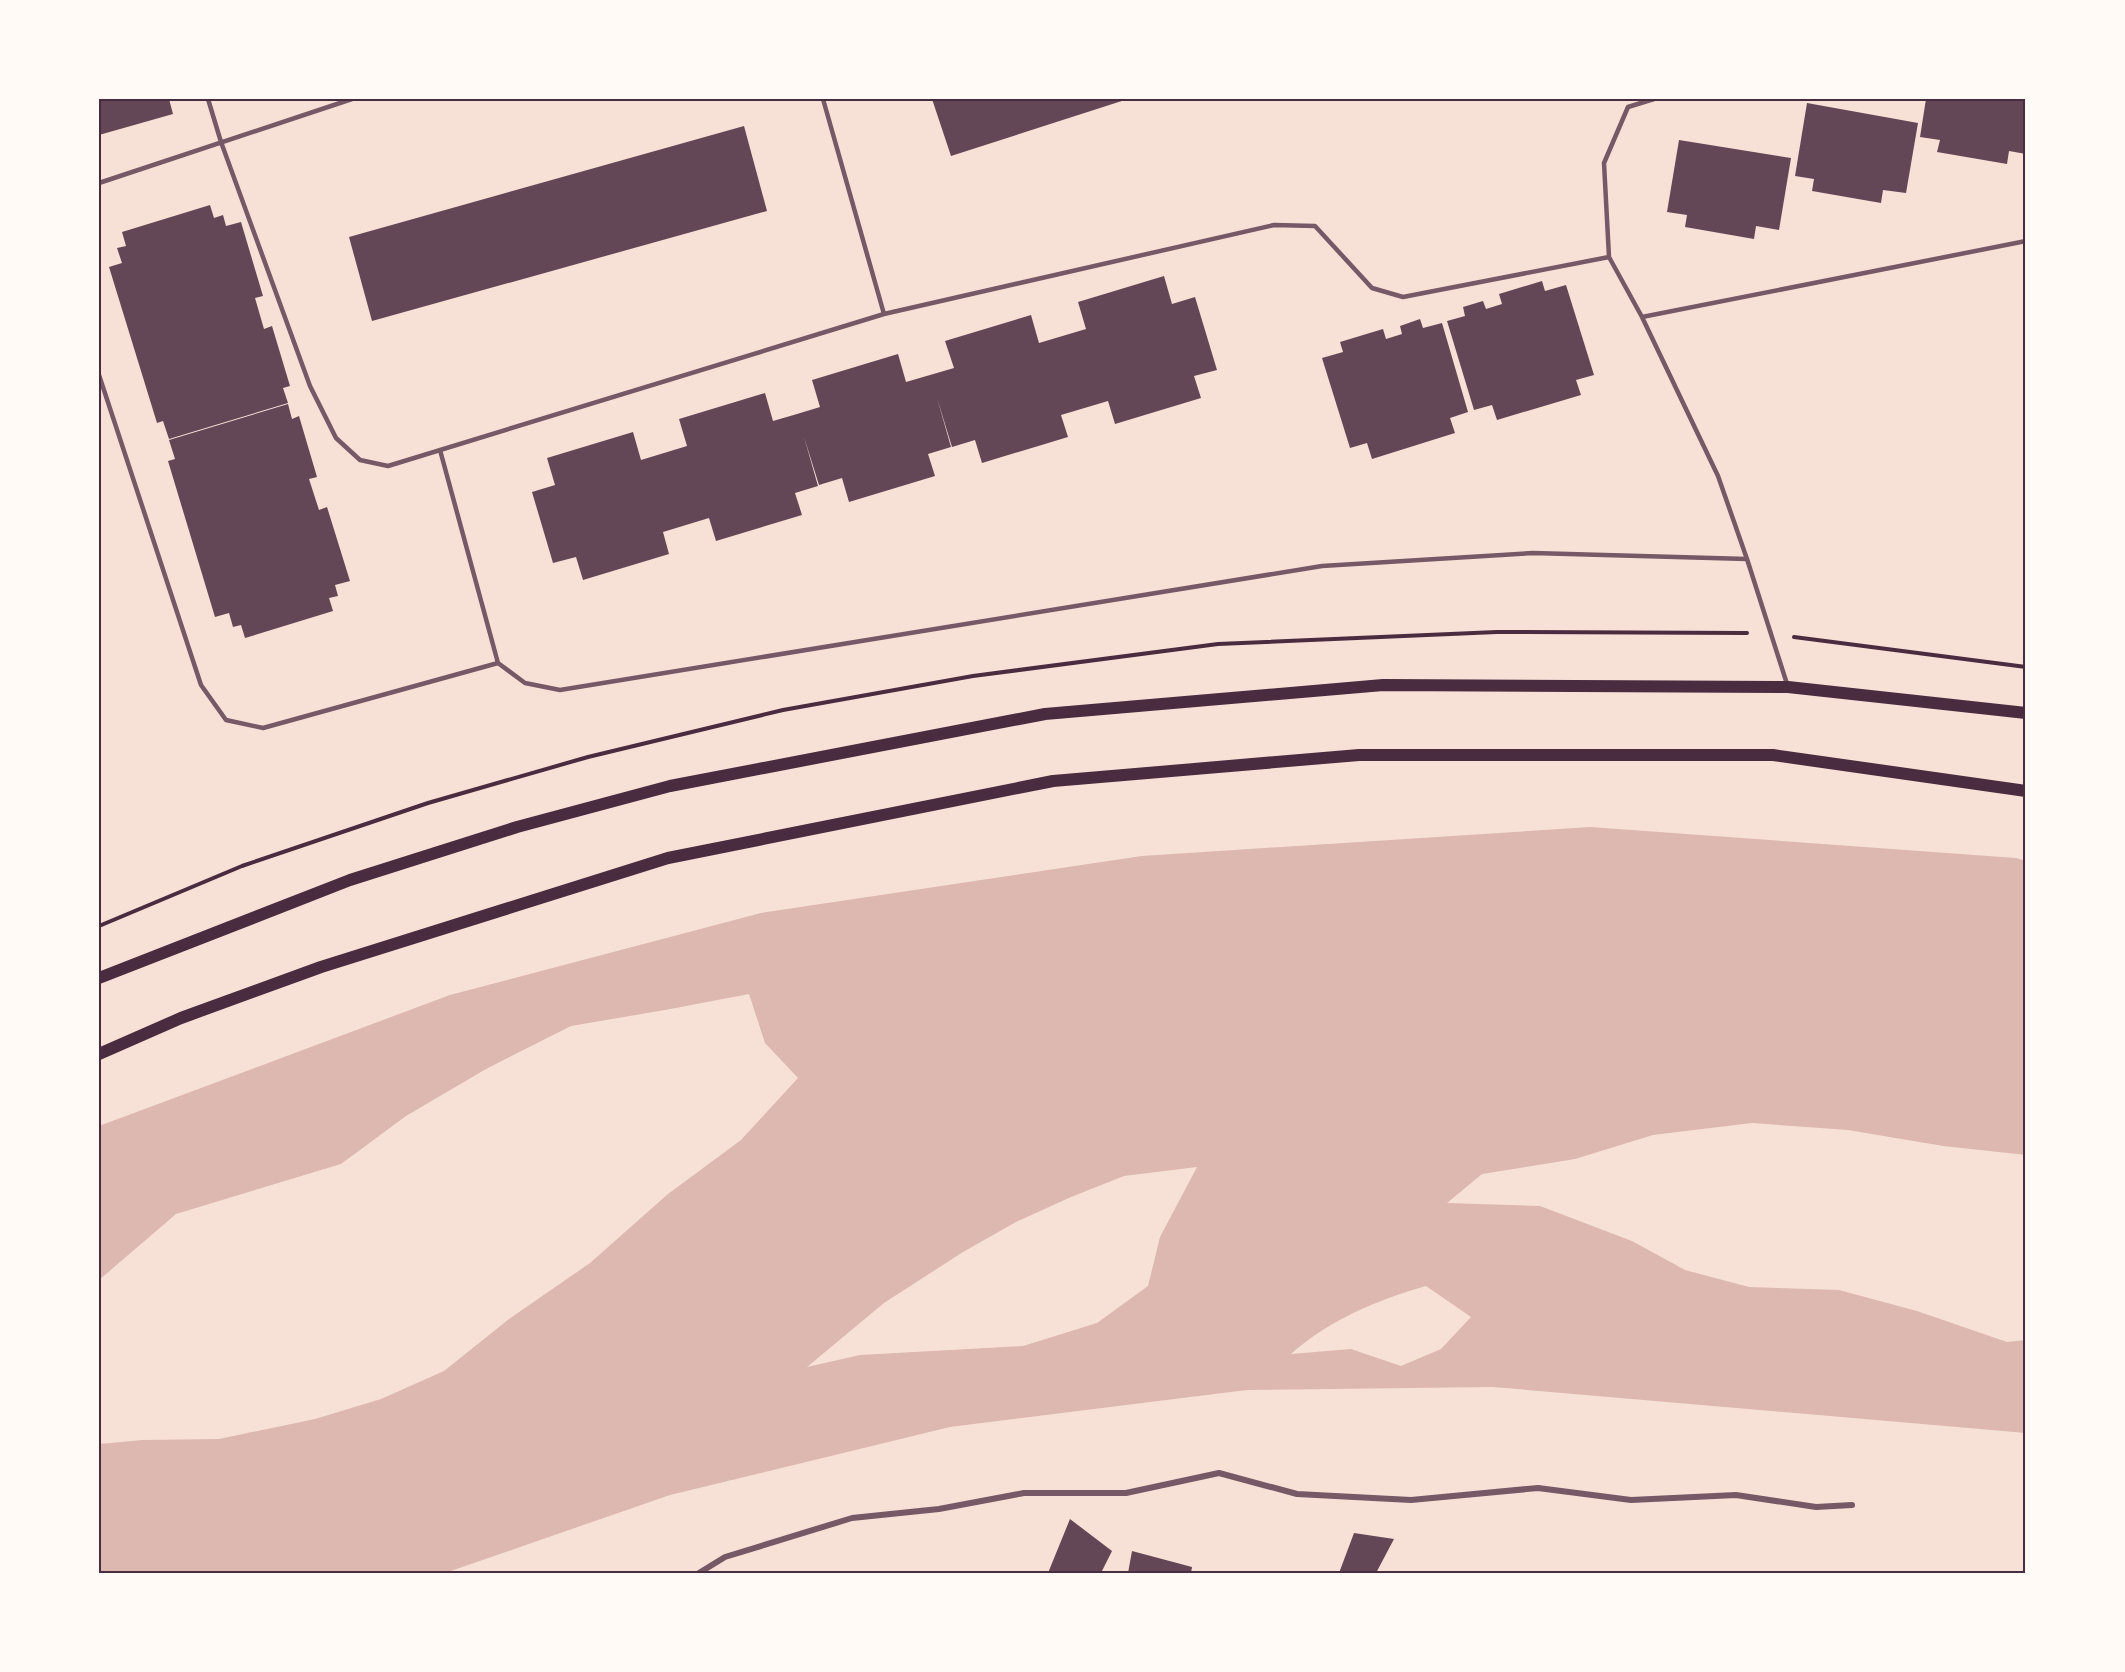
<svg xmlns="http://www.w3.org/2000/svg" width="2125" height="1672" viewBox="0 0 2125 1672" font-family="'Noto Sans',sans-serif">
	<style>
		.water { fill: #dcb8b0; fill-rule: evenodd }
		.building { fill: #644757 }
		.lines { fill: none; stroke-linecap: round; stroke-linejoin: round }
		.path { stroke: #4a2c40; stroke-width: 4 }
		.service { stroke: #755966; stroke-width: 4.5 }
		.minor { stroke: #755966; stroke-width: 6 }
		.secondary { stroke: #4a2c40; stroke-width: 12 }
		.neatline { fill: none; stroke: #4a2c40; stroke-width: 2 }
	</style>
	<rect width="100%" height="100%" fill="#f7e1d7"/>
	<path class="water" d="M 1590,827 L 2016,858 L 2026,861 L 2026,1155 L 1943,1146 L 1848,1130 L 1752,1123 L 1653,1135 L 1575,1159 L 1482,1174 L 1447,1203 L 1540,1206 L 1632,1241 L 1685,1270 L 1749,1287 L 1839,1290 L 1917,1311 L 2007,1342 L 2026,1340 L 2026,1433 L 1493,1387 L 1247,1390 L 950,1427 L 670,1495 L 445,1573 L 99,1573 L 99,1444 L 143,1440 L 219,1439 L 315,1419 L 381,1399 L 444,1371 L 509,1319 L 590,1263 L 668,1194 L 741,1140 L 798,1078 L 765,1043 L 749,994 L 665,1010 L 571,1026 L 486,1069 L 406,1116 L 341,1164 L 176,1214 L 99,1280 L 99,1126 L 450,995 L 761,913 L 1142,856 ZM 1197,1167 L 1160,1237 L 1148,1286 L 1097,1323 L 1023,1346 L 860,1355 L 807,1367 L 884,1303 L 963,1252 L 1016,1222 L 1071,1197 L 1124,1176 ZM 1426,1286 L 1471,1317 L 1441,1349 L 1401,1366 L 1351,1349 L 1291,1354 C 1329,1320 1377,1300 1426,1286 Z"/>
	<path class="building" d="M 99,99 L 169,99 L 173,114 L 99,135 Z
		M 932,99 L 1128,99 L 951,156 Z
		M 1926,99 L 2026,99 L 2026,154 L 2009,151 L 2007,164 L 1937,152 L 1940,140 L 1920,137 Z
		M 1807,103 L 1918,123 L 1906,193 L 1883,190 L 1881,203 L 1812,191 L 1814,179 L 1795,176 Z
		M 744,126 L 767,211 L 372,321 L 349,237 Z
		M 1679,140 L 1791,158 L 1779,230 L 1756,226 L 1754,239 L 1685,227 L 1687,215 L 1667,212 Z
		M 210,205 L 214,218 L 223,215 L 226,226 L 241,222 L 263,296 L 255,298 L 264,329 L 272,326 L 290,386 L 283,388 L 288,403 L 169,439 L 163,421 L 157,423 L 109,267 L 122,263 L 117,248 L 126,246 L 122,232 Z
		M 1164,276 L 1172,304 L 1195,297 L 1217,370 L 1194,376 L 1201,398 L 1115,424 L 1108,401 L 1061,415 L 1068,437 L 982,463 L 975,440 L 952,447 L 937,398 L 951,447 L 928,454 L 935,476 L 849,502 L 842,478 L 819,485 L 804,437 L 818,486 L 795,493 L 802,515 L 716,541 L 709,518 L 663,532 L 669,554 L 583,580 L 576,557 L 553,563 L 532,492 L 555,485 L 547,458 L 633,432 L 641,460 L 687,446 L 679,419 L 765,393 L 773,421 L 797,414 L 820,407 L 812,380 L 898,354 L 906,382 L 954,368 L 945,341 L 1031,315 L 1039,343 L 1086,329 L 1078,302 Z
		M 1542,281 L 1545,291 L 1566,285 L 1594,375 L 1576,380 L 1581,395 L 1497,420 L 1492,405 L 1474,410 L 1447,321 L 1465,316 L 1463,307 L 1483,301 L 1486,309 L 1502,304 L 1499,294 Z
		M 1420,319 L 1423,328 L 1442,323 L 1468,412 L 1450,418 L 1455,433 L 1372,459 L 1367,443 L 1350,448 L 1322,358 L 1343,352 L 1340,342 L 1383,329 L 1386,339 L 1402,334 L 1400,326 Z
		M 288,404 L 292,419 L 299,416 L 317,477 L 309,479 L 319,510 L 327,507 L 350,581 L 335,585 L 338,596 L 329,598 L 333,611 L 245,638 L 241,625 L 233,627 L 229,613 L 215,617 L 168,461 L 175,459 L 169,440 Z
		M 1070,1519 L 1112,1551 L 1101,1573 L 1048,1573 Z
		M 1354,1533 L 1394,1539 L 1376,1573 L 1339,1573 Z
		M 1132,1551 L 1192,1567 L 1191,1573 L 1128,1573 Z"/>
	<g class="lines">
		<path class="path" d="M 1794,637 L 2026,667
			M 99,926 L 242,866 L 428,803 L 588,757 L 783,710 L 973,676 L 1218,644 L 1497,632 L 1747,633"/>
		<path class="service" d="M 208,99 L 221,142 L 310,386 L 336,438 L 360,460 L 388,466 L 884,314 L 1274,225 L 1315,226 L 1372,288 L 1403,297 L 1609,257 L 1642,317 L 1718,476 L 1747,559 L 1788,687
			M 823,99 L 884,314
			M 99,183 L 352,99
			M 1609,257 L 1604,163 L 1628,107 L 1654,99
			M 1642,317 L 2026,241
			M 99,375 L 201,685 L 226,720 L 263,728 L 498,663
			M 440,450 L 498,663 L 525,683 L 560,690 L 1322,566 L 1533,553 L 1747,559"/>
		<path class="minor" d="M 699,1573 L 725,1557 L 852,1518 L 939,1509 L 1024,1493 L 1126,1493 L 1219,1473 L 1297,1494 L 1411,1500 L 1538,1488 L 1631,1500 L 1736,1495 L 1816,1507 L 1852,1505"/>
		<path class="secondary" d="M 99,978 L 350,880 L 517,827 L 670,786 L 1045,714 L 1383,685 L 1788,687 L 2026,713
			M 99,1054 L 181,1018 L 321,967 L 668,858 L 1053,781 L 1359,755 L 1773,755 L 2026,791"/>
	</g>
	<rect width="2125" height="1672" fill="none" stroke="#fffaf5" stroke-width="201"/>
	<rect x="100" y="100" width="1924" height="1472" class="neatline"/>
</svg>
